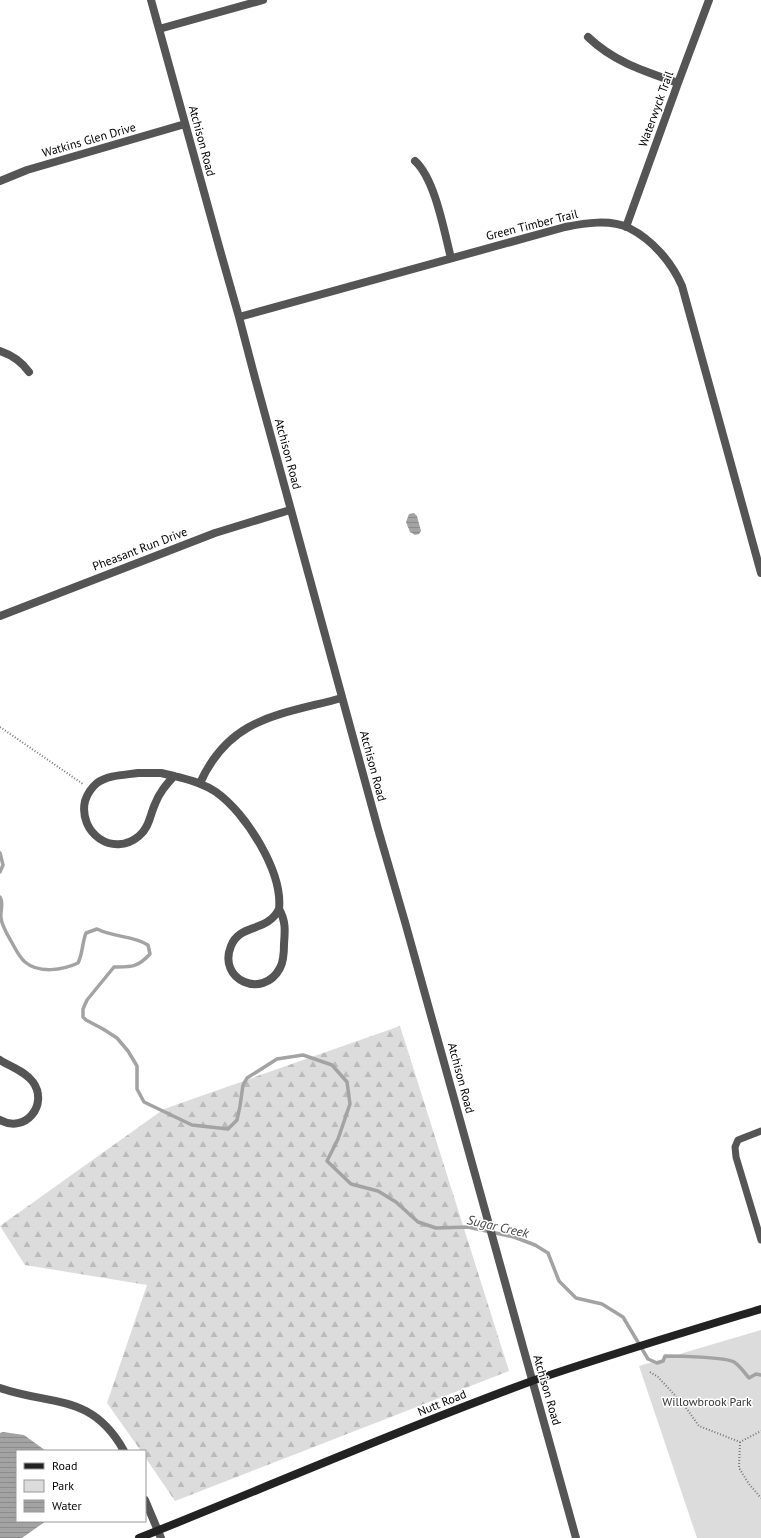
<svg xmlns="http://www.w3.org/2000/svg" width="761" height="1538" viewBox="0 0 761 1538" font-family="'PT Sans',sans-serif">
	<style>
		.forest { fill: url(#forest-firs) }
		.park { fill: #dcdcdc }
		.water { fill: url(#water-rules) }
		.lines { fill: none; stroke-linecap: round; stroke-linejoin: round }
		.stream { stroke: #a3a3a3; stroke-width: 3.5 }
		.path { stroke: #777; stroke-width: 2; stroke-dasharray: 1 2; stroke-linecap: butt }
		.lane { stroke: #555; stroke-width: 7 }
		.street { stroke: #555; stroke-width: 8 }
		.secondary { stroke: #222; stroke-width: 8 }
		.labels { text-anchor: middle; stroke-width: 3; stroke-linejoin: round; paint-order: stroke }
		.street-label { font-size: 12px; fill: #000; stroke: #fff }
		.park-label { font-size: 12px; fill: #333; stroke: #fff }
		.water-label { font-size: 13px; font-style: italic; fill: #444; stroke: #fff }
	</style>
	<defs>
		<pattern id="forest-firs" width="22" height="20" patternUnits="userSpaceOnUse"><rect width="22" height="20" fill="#dcdcdc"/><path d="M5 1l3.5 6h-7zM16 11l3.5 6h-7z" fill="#bbb"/></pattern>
		<pattern id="water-rules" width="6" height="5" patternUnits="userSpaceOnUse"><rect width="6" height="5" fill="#a3a3a3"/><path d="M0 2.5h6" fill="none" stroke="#8b8b8b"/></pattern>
	</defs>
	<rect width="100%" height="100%" fill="#fff"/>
	<path class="forest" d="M 400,1026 L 509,1371 L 175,1501 L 145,1457 L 145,1451 L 141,1451 L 107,1403 L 147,1285 L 25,1265 L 0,1226 L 164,1109 Z"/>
	<path class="park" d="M 761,1330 L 761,1538 L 697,1538 L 639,1366 Z"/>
	<path class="water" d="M 414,513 L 417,516 L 421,531 L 419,534 L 415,535 L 410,532 L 406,522 L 409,514 Z
		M 3,1432 L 24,1435 L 46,1451 L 17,1451 L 17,1521 L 46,1521 L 22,1538 L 0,1538 L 0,1433 Z"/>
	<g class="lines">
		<path class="stream" d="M 0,853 L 3,865 L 0,872
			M 0,897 C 4,903 0,911 1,918 C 2,926 7,934 11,941 C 15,948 19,957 25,962 C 39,974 63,970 78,963 C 83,953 82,943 86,933 L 97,929 C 115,938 132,935 148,945 L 150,954 C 137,968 131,967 114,967 L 87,1000 L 83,1009 L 83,1017 L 86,1020 L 103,1029 L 117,1038 L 128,1051 L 137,1066 L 137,1089 L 144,1102 L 192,1125 L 228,1129 L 237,1120 L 240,1106 L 243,1085 L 247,1078 L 277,1059 L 303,1055 L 332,1065 L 347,1082 L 350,1104 L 338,1139 L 327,1161 L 351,1184 L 378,1191 L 396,1202 L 418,1222 L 436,1228 L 468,1227 L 514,1237 L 535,1245 L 548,1253 L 559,1281 L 576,1298 L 602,1304 L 623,1317 L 648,1359 L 657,1363 L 663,1361 L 665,1356 C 678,1356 725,1357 734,1362 C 740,1366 744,1372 749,1378 L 756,1374 L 761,1375"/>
		<path class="path" d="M 0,727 L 83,784
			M 650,1372 L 658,1377 L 684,1405 L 699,1426 L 740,1442 L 761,1431
			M 740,1442 L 739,1468 L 749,1484 L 761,1498"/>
		<path class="lane" d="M 761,1131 L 738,1140 L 735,1147 L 736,1157 L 761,1240"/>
		<path class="street" d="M 151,0 L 220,250 L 239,317 L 255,378 L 378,829 L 405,922 L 576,1538
			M 159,29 L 263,0
			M 588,37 C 614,62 644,71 678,83
			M 415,161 C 435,179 444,231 451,258
			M 0,181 L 27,170 L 185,124
			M 626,227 L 678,83 L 709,0
			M 239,317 L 565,227 C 585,223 610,219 629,228 C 653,240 672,263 682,286 L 761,573
			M 0,351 C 12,355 22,362 29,372
			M 0,616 L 215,533 L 290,510
			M 138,773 L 161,773 L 174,776 C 166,785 159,793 155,804 C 150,815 149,828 139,836 C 113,858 78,833 85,801 C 87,795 91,788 97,783 C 108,775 125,775 138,773 Z
			M 174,776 C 189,780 203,783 216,792 C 246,813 283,872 279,909
			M 200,783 C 230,717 279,715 342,698
			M 279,909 C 286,921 285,931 284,944 C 284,952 284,961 280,968 C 263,1000 217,980 231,946 C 240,923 267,933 279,909 Z
			M 0,1060 C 11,1067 25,1071 33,1082 C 49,1105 25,1134 0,1120
			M 0,1388 C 52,1406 92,1393 124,1451
			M 145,1500 L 161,1538"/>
		<path class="secondary" d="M 139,1538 C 270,1486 400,1429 532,1381 C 608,1355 685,1332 761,1309"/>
	</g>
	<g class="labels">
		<g class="street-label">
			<text transform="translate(656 109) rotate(-70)" y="4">Waterwyck Trail</text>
			<text transform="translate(89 140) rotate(-16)" y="4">Watkins Glen Drive</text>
			<text transform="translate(202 141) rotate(75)" y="4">Atchison Road</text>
			<text transform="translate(532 225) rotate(-14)" y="4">Green Timber Trail</text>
			<text transform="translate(288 454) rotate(75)" y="4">Atchison Road</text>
			<text transform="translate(140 549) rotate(-21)" y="4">Pheasant Run Drive</text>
			<text transform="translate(373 766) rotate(75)" y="4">Atchison Road</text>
			<text transform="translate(461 1078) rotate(75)" y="4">Atchison Road</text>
			<text transform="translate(547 1390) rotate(74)" y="4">Atchison Road</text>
			<text transform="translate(442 1403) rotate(-22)" y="4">Nutt Road</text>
		</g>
		<g class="park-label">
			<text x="707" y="1406">Willowbrook Park</text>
		</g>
		<g class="water-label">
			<text transform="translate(498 1226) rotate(13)" y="5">Sugar Creek</text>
		</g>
	</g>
	<rect x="16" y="1450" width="130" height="72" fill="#ffffff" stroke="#999999"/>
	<rect x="24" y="1463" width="20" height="6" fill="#222222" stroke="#999999"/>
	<text x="52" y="1470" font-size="12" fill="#000000">Road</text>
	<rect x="24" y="1480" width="20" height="12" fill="#dcdcdc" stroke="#999999"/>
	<text x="52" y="1490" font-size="12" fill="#000000">Park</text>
	<rect x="24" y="1500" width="20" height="12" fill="url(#water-rules)" stroke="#999999"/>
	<text x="52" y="1510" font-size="12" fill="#000000">Water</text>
</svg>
